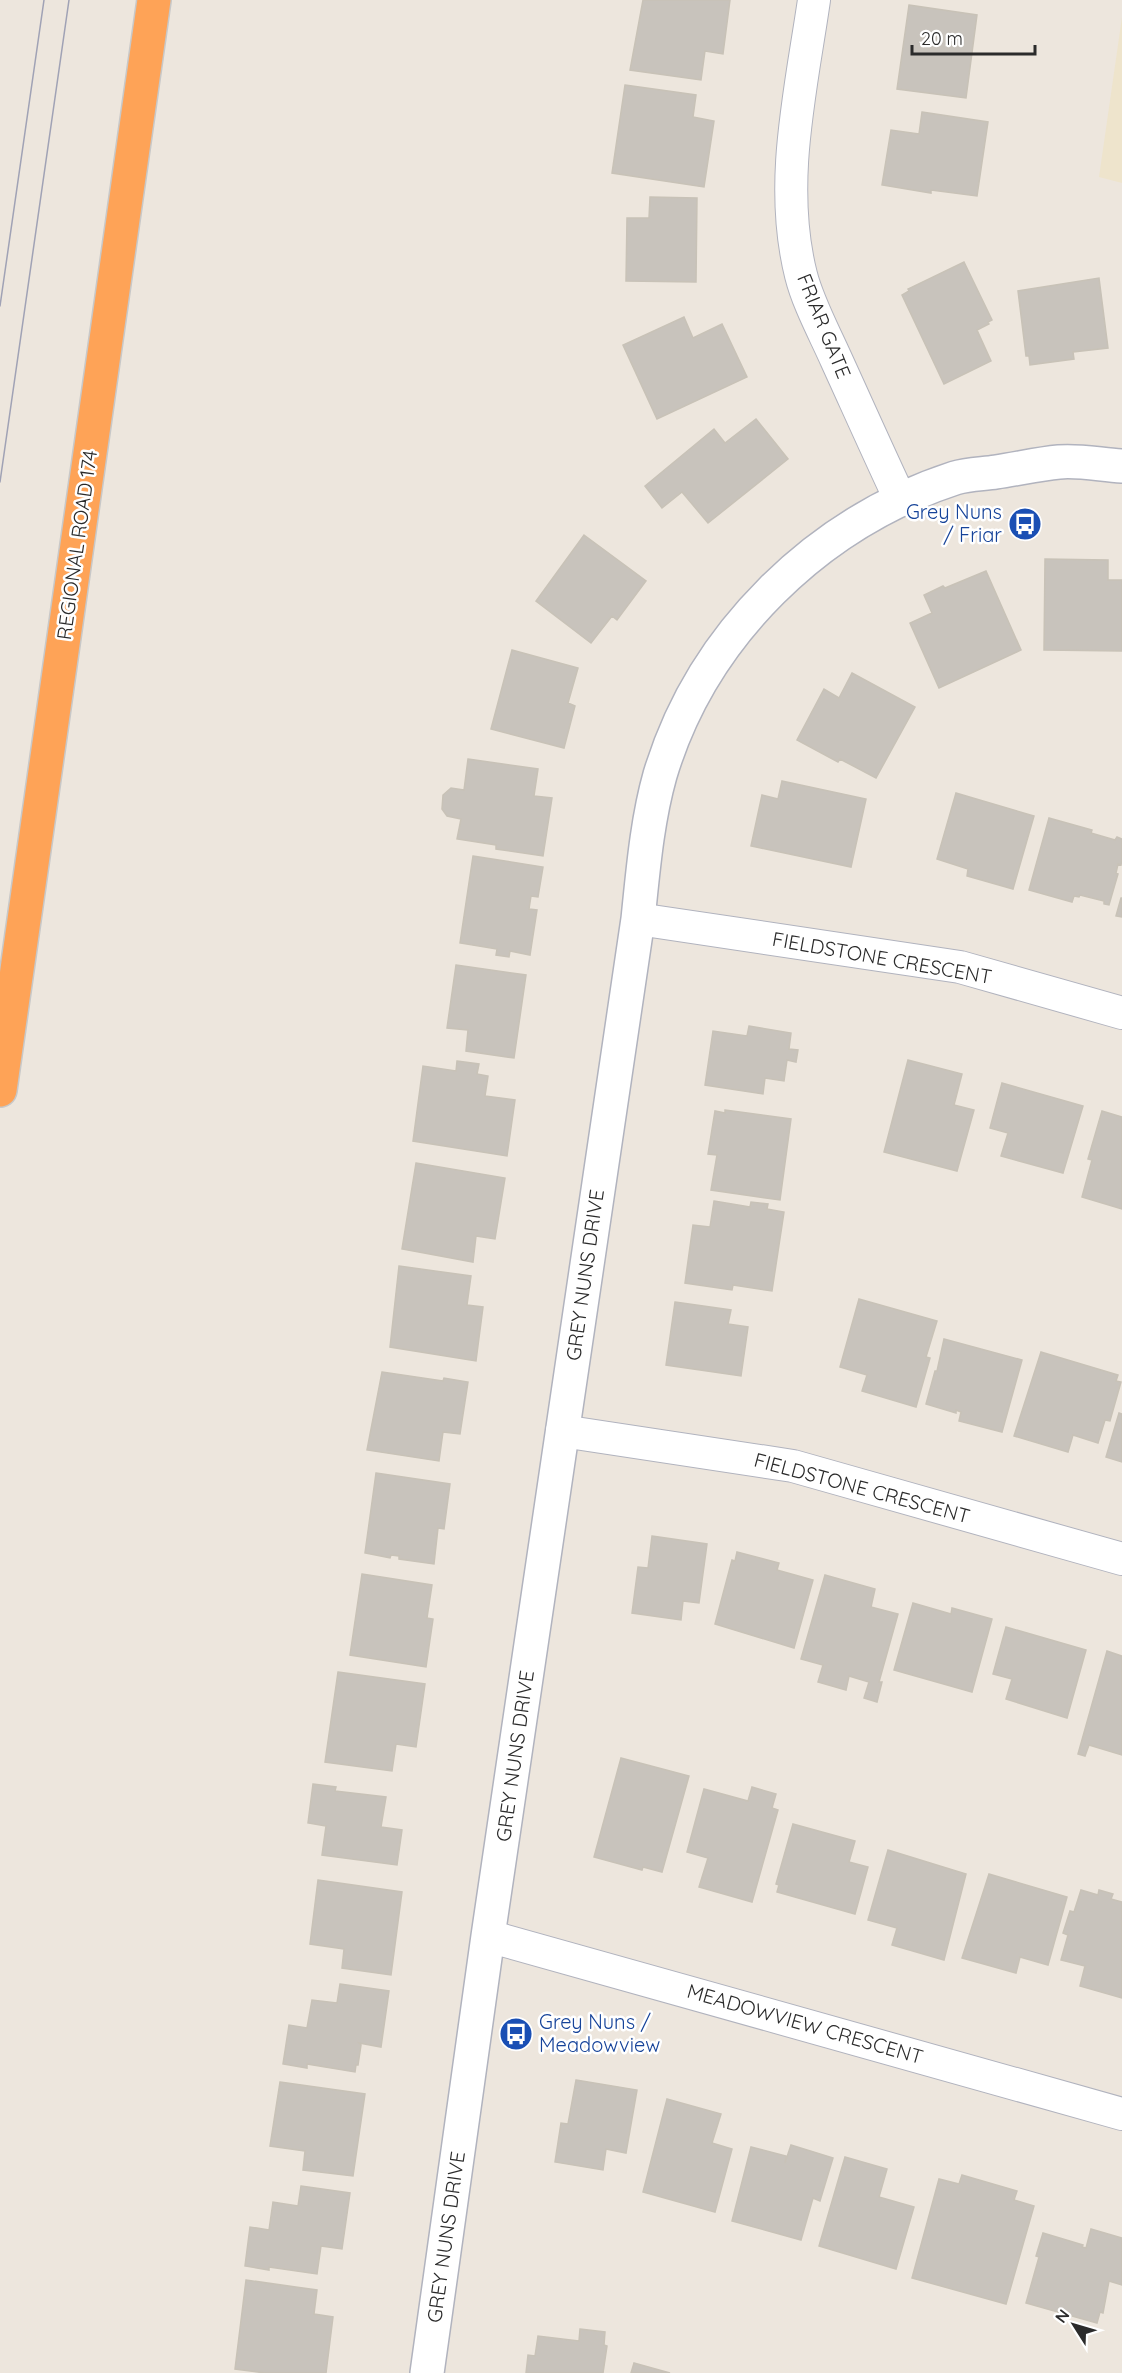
<svg xmlns="http://www.w3.org/2000/svg" width="1122" height="2373" font-family="Quicksand,sans-serif">
  <style>
    .education { fill: #eee4cc }
    .building { fill: #c8c3bc; stroke: #c8c2b7; stroke-width: 1.5 }
    .lines { fill: none; stroke-linecap: round; stroke-linejoin: round }
    .minor-casing { stroke: #b1b3be; stroke-width: 34 }
    .tertiary-casing { stroke: #b1b3be; stroke-width: 36 }
    .motorway-casing { stroke: #c8c8c8; stroke-width: 36 }
    .minor { stroke: #fff; stroke-width: 32 }
    .tertiary { stroke: #fff; stroke-width: 33 }
    .motorway { stroke: #fea357; stroke-width: 33 }
    .tram { stroke: #a0a2b5; stroke-width: 1.5 }
    .labels { text-anchor: middle; stroke-width: 5; stroke-linejoin: round; paint-order: stroke }
    .street-label { font-size: 20px; fill: #2b2b2b; stroke: #fff }
    .transit-label { font-size: 20px; fill: #164399; stroke: #fff; text-anchor: end }
  </style>
  <rect width="100%" height="100%" fill="#ede6dd"/>
  <!-- education -->
  <path class="education" d="M 1122,17 L 1122,183 L 1099,177 Z"/>
  <!-- building -->
  <path class="building" d="M 643,0 L 730,0 L 723,54 L 705,51 L 701,80 L 630,70 Z
    M 909,5 L 977,15 L 966,98 L 897,89 Z
    M 625,85 L 696,95 L 693,117 L 714,121 L 704,187 L 612,173 Z
    M 922,112 L 988,122 L 977,196 L 931,190 L 931,193 L 882,185 L 891,130 L 919,134 Z
    M 650,197 L 697,198 L 696,282 L 626,281 L 627,218 L 649,218 Z
    M 964,262 L 992,320 L 988,322 L 989,324 L 977,330 L 991,361 L 944,384 L 902,295 L 909,291 L 908,289 Z
    M 1099,278 L 1108,348 L 1073,352 L 1074,359 L 1030,365 L 1029,356 L 1026,356 L 1018,291 Z
    M 684,317 L 693,338 L 722,324 L 747,377 L 657,419 L 623,345 Z
    M 756,419 L 788,459 L 708,523 L 682,492 L 662,508 L 645,486 L 714,429 L 725,443 Z
    M 584,535 L 646,581 L 617,620 L 612,616 L 591,643 L 536,601 Z
    M 1045,559 L 1108,560 L 1108,580 L 1122,580 L 1122,651 L 1044,650 Z
    M 986,571 L 1021,650 L 939,688 L 910,623 L 932,613 L 924,595 L 943,586 L 945,588 Z
    M 512,650 L 578,668 L 568,703 L 575,706 L 564,748 L 491,729 Z
    M 852,673 L 915,707 L 876,778 L 840,759 L 838,762 L 797,740 L 824,689 L 839,698 Z
    M 468,759 L 538,769 L 534,796 L 552,798 L 543,856 L 496,849 L 496,845 L 457,839 L 461,819 L 447,816 L 442,809 L 443,795 L 451,788 L 464,790 Z
    M 782,781 L 866,799 L 851,867 L 751,846 L 762,795 L 778,799 Z
    M 956,793 L 1034,816 L 1013,889 L 967,876 L 968,869 L 937,859 Z
    M 1049,818 L 1092,830 L 1091,833 L 1115,840 L 1117,837 L 1122,839 L 1122,860 L 1121,865 L 1118,864 L 1116,873 L 1118,874 L 1109,905 L 1104,904 L 1104,901 L 1080,895 L 1079,897 L 1074,896 L 1072,902 L 1029,890 Z
    M 473,856 L 543,867 L 538,897 L 531,896 L 529,909 L 537,910 L 530,955 L 510,951 L 509,957 L 496,955 L 497,949 L 460,943 Z
    M 1121,898 L 1122,898 L 1122,917 L 1116,916 Z
    M 456,965 L 526,975 L 514,1058 L 466,1051 L 468,1030 L 447,1028 Z
    M 749,1026 L 791,1033 L 789,1049 L 798,1050 L 796,1062 L 787,1060 L 784,1081 L 765,1078 L 763,1094 L 705,1085 L 713,1031 L 747,1036 Z
    M 908,1060 L 962,1074 L 954,1105 L 974,1110 L 957,1171 L 884,1152 Z
    M 457,1061 L 479,1064 L 477,1074 L 488,1076 L 485,1096 L 515,1100 L 507,1156 L 413,1141 L 423,1066 L 456,1071 Z
    M 1002,1083 L 1083,1106 L 1063,1173 L 1001,1156 L 1008,1133 L 990,1128 Z
    M 725,1110 L 791,1119 L 780,1200 L 711,1190 L 717,1155 L 708,1154 L 715,1111 L 725,1113 Z
    M 1102,1111 L 1122,1117 L 1122,1209 L 1082,1197 L 1092,1160 L 1088,1159 Z
    M 416,1163 L 505,1178 L 495,1239 L 476,1236 L 473,1262 L 402,1249 Z
    M 714,1201 L 750,1207 L 751,1202 L 768,1204 L 767,1209 L 784,1212 L 772,1291 L 733,1285 L 732,1290 L 685,1283 L 693,1225 L 710,1227 Z
    M 399,1266 L 471,1276 L 467,1305 L 483,1307 L 476,1361 L 390,1347 Z
    M 859,1299 L 937,1321 L 926,1357 L 930,1358 L 916,1407 L 862,1391 L 867,1375 L 840,1367 Z
    M 675,1302 L 731,1310 L 728,1324 L 748,1327 L 741,1376 L 666,1365 Z
    M 944,1339 L 1022,1360 L 1002,1432 L 959,1421 L 961,1412 L 956,1410 L 956,1413 L 926,1404 L 935,1371 L 937,1371 Z
    M 1041,1352 L 1118,1375 L 1116,1381 L 1121,1382 L 1110,1421 L 1105,1420 L 1098,1443 L 1073,1435 L 1068,1452 L 1014,1436 Z
    M 382,1372 L 443,1381 L 444,1378 L 468,1382 L 460,1434 L 443,1432 L 439,1461 L 367,1450 Z
    M 1119,1413 L 1122,1414 L 1122,1462 L 1106,1457 Z
    M 376,1473 L 450,1484 L 444,1529 L 438,1528 L 434,1564 L 399,1559 L 399,1556 L 391,1555 L 390,1558 L 365,1553 Z
    M 652,1536 L 707,1544 L 699,1603 L 683,1601 L 681,1620 L 632,1613 L 638,1567 L 648,1568 Z
    M 737,1552 L 779,1563 L 777,1570 L 813,1580 L 794,1648 L 715,1624 L 732,1560 L 735,1561 Z
    M 362,1574 L 432,1585 L 427,1618 L 433,1619 L 426,1667 L 350,1655 Z
    M 825,1575 L 875,1589 L 871,1607 L 898,1614 L 879,1682 L 882,1682 L 877,1702 L 864,1698 L 869,1682 L 849,1676 L 846,1690 L 818,1682 L 823,1665 L 801,1659 Z
    M 913,1603 L 951,1614 L 952,1608 L 992,1619 L 972,1692 L 894,1670 Z
    M 1006,1627 L 1086,1650 L 1067,1718 L 1006,1699 L 1012,1679 L 993,1674 Z
    M 1107,1651 L 1122,1656 L 1122,1755 L 1089,1745 L 1085,1756 L 1078,1754 Z
    M 338,1672 L 425,1684 L 416,1747 L 396,1744 L 392,1771 L 325,1762 Z
    M 621,1758 L 689,1776 L 662,1872 L 643,1867 L 642,1870 L 594,1857 Z
    M 313,1784 L 336,1787 L 335,1791 L 386,1797 L 381,1827 L 402,1830 L 397,1865 L 322,1855 L 326,1826 L 308,1823 Z
    M 752,1787 L 776,1794 L 772,1808 L 778,1810 L 752,1902 L 699,1887 L 708,1858 L 687,1852 L 704,1789 L 748,1801 Z
    M 793,1824 L 855,1841 L 849,1862 L 868,1867 L 855,1914 L 777,1892 L 779,1885 L 776,1884 Z
    M 888,1850 L 966,1874 L 944,1960 L 892,1945 L 897,1928 L 868,1920 Z
    M 989,1874 L 1067,1897 L 1048,1965 L 1020,1957 L 1016,1973 L 962,1958 Z
    M 318,1880 L 402,1892 L 391,1975 L 342,1968 L 344,1949 L 310,1944 Z
    M 1081,1890 L 1098,1895 L 1099,1890 L 1113,1894 L 1111,1899 L 1122,1902 L 1122,1998 L 1080,1986 L 1085,1966 L 1061,1960 L 1068,1935 L 1063,1933 L 1070,1911 L 1074,1912 Z
    M 340,1984 L 389,1991 L 381,2047 L 359,2043 L 361,2045 L 358,2065 L 356,2065 L 355,2072 L 307,2064 L 307,2068 L 283,2064 L 289,2025 L 307,2028 L 312,2000 L 337,2003 Z
    M 576,2080 L 637,2090 L 626,2153 L 606,2149 L 603,2170 L 555,2162 L 561,2123 L 568,2124 Z
    M 280,2082 L 365,2094 L 353,2176 L 303,2170 L 305,2151 L 270,2146 Z
    M 667,2099 L 721,2114 L 712,2143 L 732,2149 L 715,2212 L 643,2192 Z
    M 791,2145 L 833,2158 L 820,2201 L 813,2198 L 801,2240 L 732,2221 L 751,2147 L 786,2156 L 785,2163 Z
    M 845,2157 L 887,2169 L 879,2197 L 914,2207 L 896,2269 L 819,2246 Z
    M 962,2175 L 1017,2191 L 1014,2200 L 1034,2206 L 1006,2304 L 912,2278 L 939,2179 L 959,2184 Z
    M 301,2186 L 350,2193 L 342,2249 L 321,2246 L 317,2274 L 269,2267 L 269,2270 L 245,2266 L 250,2227 L 269,2230 L 273,2202 L 298,2206 Z
    M 1091,2229 L 1122,2238 L 1122,2285 L 1109,2281 L 1103,2313 L 1100,2312 L 1097,2323 L 1026,2303 L 1039,2257 L 1036,2256 L 1043,2233 L 1083,2245 L 1082,2247 L 1086,2248 Z
    M 246,2280 L 317,2290 L 314,2314 L 333,2317 L 326,2373 L 265,2373 L 235,2369 Z
    M 580,2329 L 605,2332 L 604,2345 L 607,2346 L 603,2373 L 526,2373 L 528,2355 L 535,2356 L 538,2336 L 579,2341 Z
    M 634,2363 L 670,2373 L 631,2373 Z"/>
  <g class="lines">
    <defs>
      <path id="minor" d="M 814,0 C 801,90 778,184 801,275 C 808,303 824,332 836,359 C 857,405 878,452 900,499
        M 638,919 L 960,967 L 1122,1013
        M 562,1431 L 793,1466 L 1122,1559
        M 488,1936 L 1122,2114"/>
      <path id="tertiary" d="M 427,2373 L 488,1936 L 638,919 C 643,871 647,821 660,775 C 702,635 817,523 955,478 C 968,474 983,474 996,472 C 1017,469 1038,464 1059,462 C 1079,460 1102,465 1122,466"/>
      <path id="motorway" d="M 0,1090 L 154,0"/>
    </defs>
    <!-- minor casing -->
    <use href="#minor" class="minor-casing"/>
    <!-- tertiary casing -->
    <use href="#tertiary" class="tertiary-casing"/>
    <!-- motorway casing -->
    <use href="#motorway" class="motorway-casing"/>
    <!-- minor -->
    <use href="#minor" class="minor"/>
    <!-- tertiary -->
    <use href="#tertiary" class="tertiary"/>
    <!-- motorway -->
    <use href="#motorway" class="motorway"/>
    <!-- tram -->
    <path class="tram" d="M 0,306 L 44,0
      M 0,482 L 69,0"/>
  </g>
  <!-- icons -->
  <defs>
    <symbol id="bus-disc" viewBox="-11 -11 22 22"><circle r="9.5" fill="#1a4fb4" stroke="#fff"/><path d="M-5-6H5V4H4V6H2V4H-2V6H-4V4H-5ZM-3.5-4V0h7V-4ZM-3.5 1.2v1.5H-2V1.2ZM2 1.2v1.5H3.5V1.2Z" fill="#fff"/></symbol>
  </defs>
  <g fill-rule="evenodd">
    <use href="#bus-disc" x="1006" y="505" width="38" height="38"/>
    <use href="#bus-disc" x="497" y="2015" width="38" height="38"/>
  </g>
  <g class="labels">
    <!-- street labels -->
    <g class="street-label">
      <text transform="translate(824 326) rotate(68)" y="7">FRIAR GATE</text>
      <text transform="translate(77 545) rotate(-82)" y="7">REGIONAL ROAD 174</text>
      <text transform="translate(882 958) rotate(10)" y="7">FIELDSTONE CRESCENT</text>
      <text transform="translate(585 1275) rotate(-82)" y="7">GREY NUNS DRIVE</text>
      <text transform="translate(862 1488) rotate(15)" y="7">FIELDSTONE CRESCENT</text>
      <text transform="translate(515 1756) rotate(-82)" y="7">GREY NUNS DRIVE</text>
      <text transform="translate(805 2024) rotate(16)" y="7">MEADOWVIEW CRESCENT</text>
      <text transform="translate(446 2237) rotate(-82)" y="7">GREY NUNS DRIVE</text>
    </g>
    <!-- transit labels -->
    <g class="transit-label">
      <text x="1002" y="519">Grey Nuns<tspan x="1002" dy="23">/ Friar</tspan></text>
      <text x="539" y="2029" text-anchor="start">Grey Nuns /<tspan x="539" dy="23">Meadowview</tspan></text>
    </g>
  </g>
  <!-- north arrow -->
  <g transform="translate(1074 2325) rotate(307)" stroke="#ffffff" stroke-width="4.5" paint-order="stroke">
  <path d="M0-4.5L10 22L0 15L-10 22Z" fill="#2b2b2b"/>
  <text y="-9" font-size="16" font-weight="bold" text-anchor="middle" fill="#2b2b2b">N</text>
  </g>
  <!-- scale -->
  <path d="M912 45v9h123v-9" fill="none" stroke="#2b2b2b" stroke-width="3"/>
  <text x="921" y="45" font-size="18" fill="#2b2b2b" stroke="#ffffff" stroke-width="4.5" paint-order="stroke">20 m</text>
</svg>
